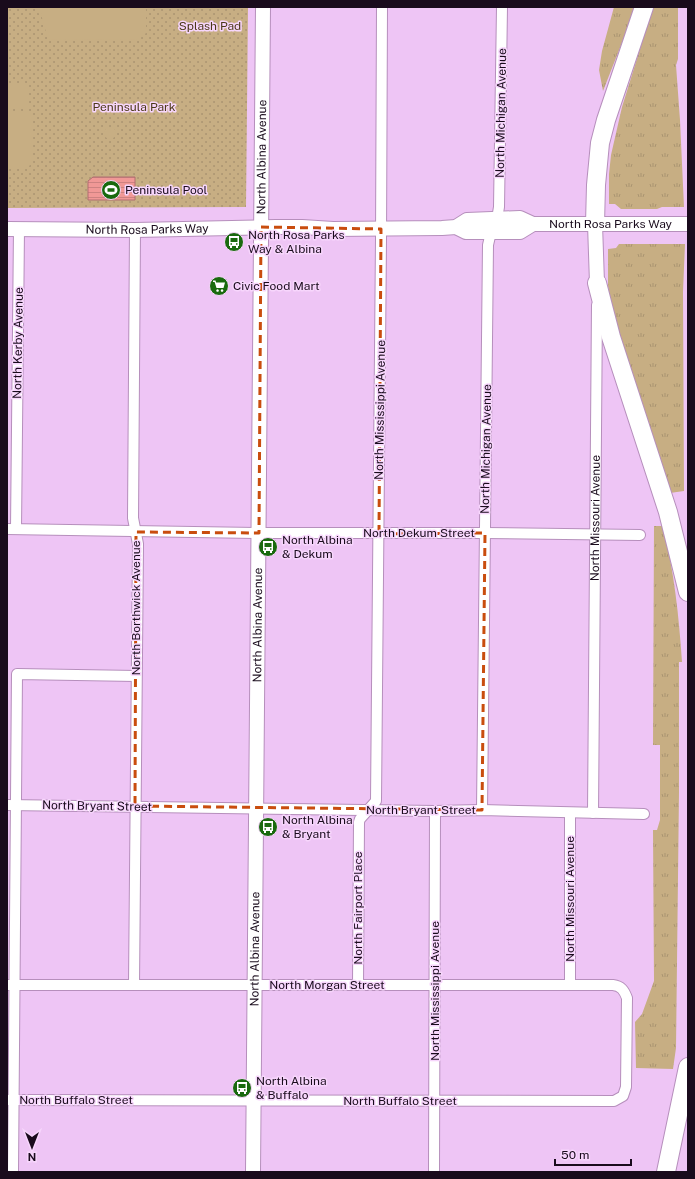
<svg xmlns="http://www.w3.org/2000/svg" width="695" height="1179" font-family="'Public Sans',sans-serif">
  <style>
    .grass { fill: url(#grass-tufts) }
    .park { fill: url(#park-dots) }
    .garden { fill: #c7ae83 }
    .water { fill: url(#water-rules); stroke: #b06e71 }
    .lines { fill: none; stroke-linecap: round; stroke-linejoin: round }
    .street-casing { stroke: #b68fbc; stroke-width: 12 }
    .secondary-casing { stroke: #b68fbc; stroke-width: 16 }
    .highway-casing { stroke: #b68fbc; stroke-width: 20 }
    .street { stroke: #fff; stroke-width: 10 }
    .secondary { stroke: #fff; stroke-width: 14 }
    .highway { stroke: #fff; stroke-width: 18 }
    .marked { fill: none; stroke: #c94d0e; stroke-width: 3; stroke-dasharray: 8 5; stroke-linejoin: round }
    .labels { text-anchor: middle; stroke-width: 3; stroke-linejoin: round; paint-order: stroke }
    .park-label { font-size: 12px; fill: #4b3918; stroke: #f7d6fc }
    .street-label { font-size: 12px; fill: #190b1c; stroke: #f7d6fc }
    .poi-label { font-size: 12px; fill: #190b1c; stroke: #f7d6fc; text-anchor: start }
  </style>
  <defs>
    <pattern id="grass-tufts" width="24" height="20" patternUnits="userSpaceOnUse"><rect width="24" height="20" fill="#c7ae83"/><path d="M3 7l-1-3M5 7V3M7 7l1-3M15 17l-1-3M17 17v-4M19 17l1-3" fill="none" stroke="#aa9471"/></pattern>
    <pattern id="park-dots" width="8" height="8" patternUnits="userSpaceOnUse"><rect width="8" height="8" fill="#c7ae83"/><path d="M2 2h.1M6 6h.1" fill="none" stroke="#aa9471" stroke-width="1.8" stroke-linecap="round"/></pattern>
    <pattern id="water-rules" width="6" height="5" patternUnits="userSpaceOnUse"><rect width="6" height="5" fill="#f09896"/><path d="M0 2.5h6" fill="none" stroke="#cd8281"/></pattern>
  </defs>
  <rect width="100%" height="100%" fill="#eec5f5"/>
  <!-- grass -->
  <path class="grass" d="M 614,7 L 636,7 L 603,91 L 599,70 L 602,51 Z
    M 653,7 L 678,7 L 678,59 L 676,65 L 680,120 L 684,207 L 662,207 L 657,209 L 621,209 L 615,204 L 609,204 L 609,174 L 611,155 L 622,107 Z
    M 619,244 L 685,244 L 683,292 L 684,491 L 670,493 L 611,307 L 608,286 L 608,249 L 616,248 Z
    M 654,526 L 663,526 C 674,571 679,616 682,662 L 679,662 L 679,792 L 676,1048 L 673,1069 L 636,1068 L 635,1022 L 642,1014 L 654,981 L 653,830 L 657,830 L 660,820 L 660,745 L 653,745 Z"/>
  <!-- park -->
  <path class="park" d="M 7,7 L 248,7 L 246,207 L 7,208 Z"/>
  <!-- garden -->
  <path class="garden" d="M 36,7 L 146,7 L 146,33 L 138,40 L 48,39 L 42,18 L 42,13 L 39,14 Z
    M 7,85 L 28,85 L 28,108 L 7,108 Z
    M 7,112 L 27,112 L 31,115 L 31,164 L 27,168 L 7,168 Z
    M104 133a6 6 0 1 1 12 0a6 6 0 1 1-12 0Z"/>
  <!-- water -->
  <path class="water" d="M 93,177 L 135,177 L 135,200 L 88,200 L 88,181 Z"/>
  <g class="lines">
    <defs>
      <g id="street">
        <path d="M 497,219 L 499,207 L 502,7"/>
        <path d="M 7,529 L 259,533 L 485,533 L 640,535"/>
        <path d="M 16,529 L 19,229"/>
        <path d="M 7,805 L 435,811 L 482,810 L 644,814"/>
        <path d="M 482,810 L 488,245 L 491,232"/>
        <path id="s1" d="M 593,813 L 597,305"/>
        <path d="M 7,985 L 613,985 C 621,986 624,990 627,998 L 626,1087 L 623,1096 L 614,1101 L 7,1100"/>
        <path d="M 134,985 L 138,544 L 133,518 L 135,230"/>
        <path d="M 358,985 L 359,822 L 360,819 L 376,801 L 381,239 L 382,7"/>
        <path d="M 570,985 L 570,813"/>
        <path d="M 13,1172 L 17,674 L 136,676"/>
        <path d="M 434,1172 L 435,811"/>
      </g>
      <g id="secondary">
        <path d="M 595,224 L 597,283"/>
        <path d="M 456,227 L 466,232 L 520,232 L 533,224"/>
        <path id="s2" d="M 7,229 L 135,230 L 276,227 L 302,227 L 333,229 L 442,228 L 456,227 L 467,220 L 520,218 L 533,224 L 688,224"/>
        <path id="s3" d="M 253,1172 L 263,7"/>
      </g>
      <path id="highway" d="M 595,224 L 596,185 L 600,143 L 606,120 L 644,7
        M 597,283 L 611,337 L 668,512 L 688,592
        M 666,1172 L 688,1067"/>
    </defs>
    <!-- street casing -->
    <use href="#street" class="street-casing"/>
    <!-- secondary casing -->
    <use href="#secondary" class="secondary-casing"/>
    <!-- highway casing -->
    <use href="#highway" class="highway-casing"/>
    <!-- street -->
    <use href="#street" class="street"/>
    <!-- secondary -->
    <use href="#secondary" class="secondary"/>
    <!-- highway -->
    <use href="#highway" class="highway"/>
  </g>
  <!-- marked area -->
  <path class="marked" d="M 261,227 L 381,229 L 379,534 L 485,533 L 482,810 L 135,806 L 136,532 L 259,533 Z"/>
  <!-- icons -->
  <defs>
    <symbol id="stadium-disc" viewBox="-11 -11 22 22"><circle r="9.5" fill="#196a0e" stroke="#f7d6fc"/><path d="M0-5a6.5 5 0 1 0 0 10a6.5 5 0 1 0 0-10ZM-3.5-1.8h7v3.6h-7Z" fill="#fff"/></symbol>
    <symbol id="bus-disc" viewBox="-11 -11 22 22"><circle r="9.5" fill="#196a0e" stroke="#f7d6fc"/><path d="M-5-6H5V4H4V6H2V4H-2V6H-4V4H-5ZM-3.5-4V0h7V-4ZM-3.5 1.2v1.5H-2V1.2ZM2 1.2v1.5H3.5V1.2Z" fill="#fff"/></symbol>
    <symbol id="supermarket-disc" viewBox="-11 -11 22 22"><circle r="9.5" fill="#196a0e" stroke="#f7d6fc"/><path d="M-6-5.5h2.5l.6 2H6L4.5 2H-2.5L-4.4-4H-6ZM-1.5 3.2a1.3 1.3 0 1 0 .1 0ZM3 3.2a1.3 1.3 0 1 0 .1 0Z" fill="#fff"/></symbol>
  </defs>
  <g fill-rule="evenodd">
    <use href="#stadium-disc" x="100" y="179" width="22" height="22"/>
    <use href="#bus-disc" x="223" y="231" width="22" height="22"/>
    <use href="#supermarket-disc" x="208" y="275" width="22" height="22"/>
    <use href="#bus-disc" x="257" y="536" width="22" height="22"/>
    <use href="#bus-disc" x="257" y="816" width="22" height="22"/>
    <use href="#bus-disc" x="231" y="1077" width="22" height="22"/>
  </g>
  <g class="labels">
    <!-- park labels -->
    <g class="park-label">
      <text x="210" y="30">Splash Pad</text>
      <text x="134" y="111">Peninsula Park</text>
    </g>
    <!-- street labels -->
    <g class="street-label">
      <text transform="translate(501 113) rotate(-89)" y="4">North Michigan Avenue</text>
      <text dy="4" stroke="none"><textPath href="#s3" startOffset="1015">North Albina Avenue</textPath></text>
      <text dy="4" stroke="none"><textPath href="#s2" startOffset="607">North Rosa Parks Way</textPath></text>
      <text dy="4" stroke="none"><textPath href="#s2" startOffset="140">North Rosa Parks Way</textPath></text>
      <text transform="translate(18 343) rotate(-89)" y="4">North Kerby Avenue</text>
      <text transform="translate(380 410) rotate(-89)" y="4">North Mississippi Avenue</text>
      <text transform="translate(486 449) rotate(-89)" y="4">North Michigan Avenue</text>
      <text dy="4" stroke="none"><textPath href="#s1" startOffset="295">North Missouri Avenue</textPath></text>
      <text x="419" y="537">North Dekum Street</text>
      <text transform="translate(136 608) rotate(-90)" y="4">North Borthwick Avenue</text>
      <text dy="4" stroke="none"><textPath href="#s3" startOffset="547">North Albina Avenue</textPath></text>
      <text transform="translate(97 806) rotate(1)" y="4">North Bryant Street</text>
      <text x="421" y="814">North Bryant Street</text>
      <text transform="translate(570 899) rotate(-90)" y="4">North Missouri Avenue</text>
      <text transform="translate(358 908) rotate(-90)" y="4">North Fairport Place</text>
      <text dy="4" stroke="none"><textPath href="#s3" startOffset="223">North Albina Avenue</textPath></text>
      <text x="327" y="989">North Morgan Street</text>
      <text transform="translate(435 991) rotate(-90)" y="4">North Mississippi Avenue</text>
      <text x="76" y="1104">North Buffalo Street</text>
      <text x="400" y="1105">North Buffalo Street</text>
    </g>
    <!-- poi labels -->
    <g class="poi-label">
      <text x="125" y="194">Peninsula Pool</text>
      <text x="248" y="239">North Rosa Parks<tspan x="248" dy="14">Way &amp; Albina</tspan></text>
      <text x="233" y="290">Civic Food Mart</text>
      <text x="282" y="544">North Albina<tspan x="282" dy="14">&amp; Dekum</tspan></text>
      <text x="282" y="824">North Albina<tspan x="282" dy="14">&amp; Bryant</tspan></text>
      <text x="256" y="1085">North Albina<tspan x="256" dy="14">&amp; Buffalo</tspan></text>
    </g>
  </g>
  <!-- border -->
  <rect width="695" height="1179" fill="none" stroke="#190b1c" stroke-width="16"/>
  <!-- north arrow -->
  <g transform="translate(32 1147) rotate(180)" stroke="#f7d6fc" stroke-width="3" paint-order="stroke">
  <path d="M0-3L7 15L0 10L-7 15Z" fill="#190b1c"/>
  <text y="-6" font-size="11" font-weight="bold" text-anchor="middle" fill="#190b1c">N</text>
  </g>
  <!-- scale -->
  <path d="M555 1159v6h76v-6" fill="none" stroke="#190b1c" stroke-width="2"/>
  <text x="561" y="1159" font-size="12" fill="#190b1c" stroke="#f7d6fc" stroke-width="3" paint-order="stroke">50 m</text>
</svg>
